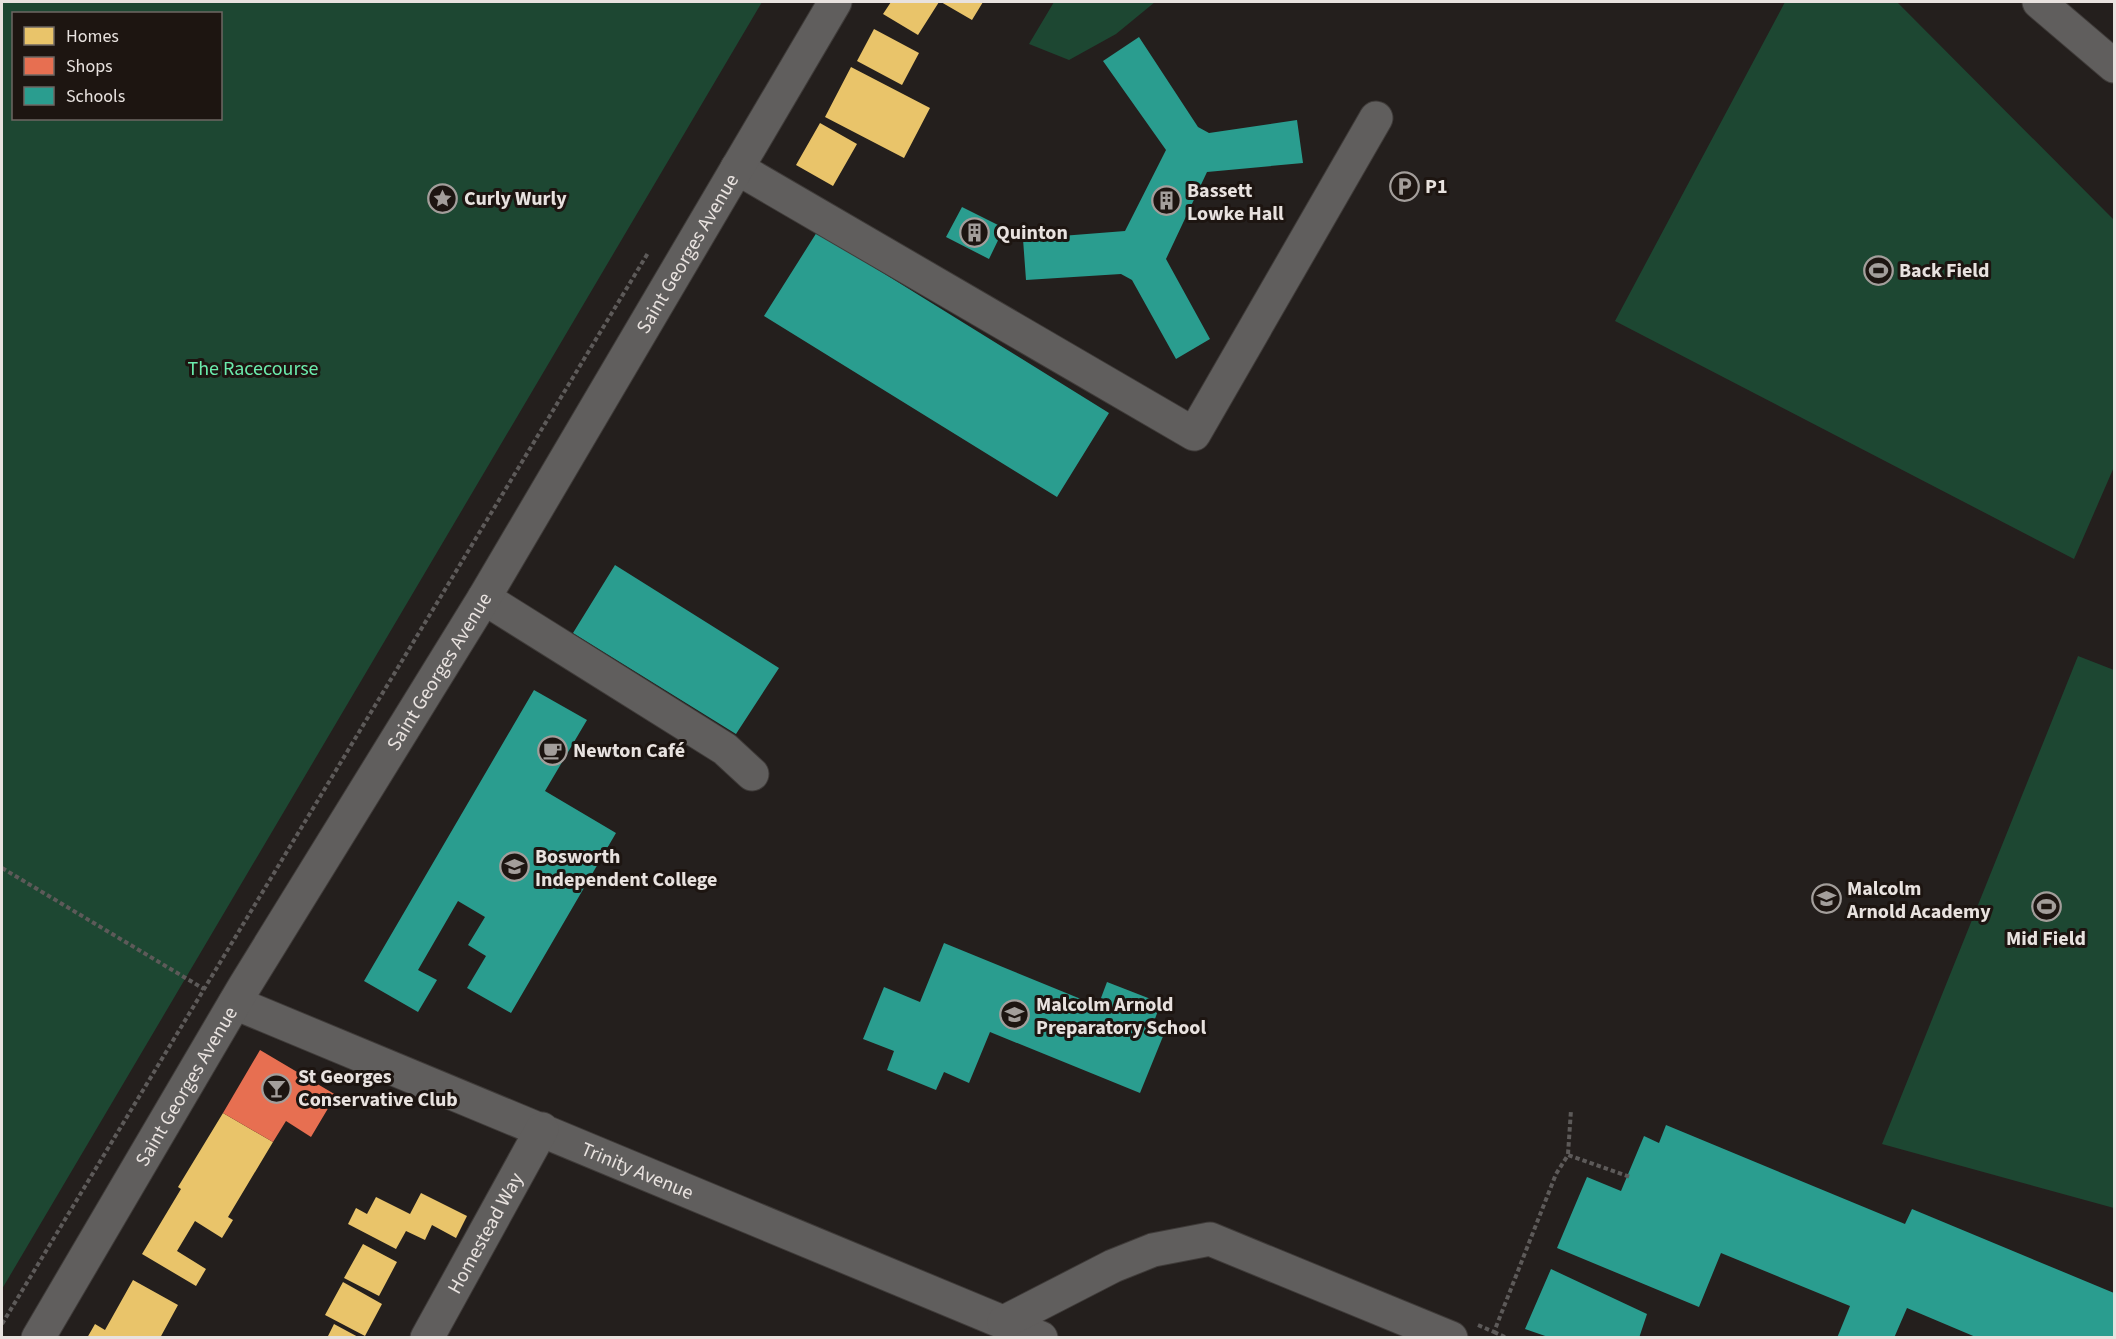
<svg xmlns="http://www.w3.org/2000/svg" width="2116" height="1339" font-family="'Source Sans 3',sans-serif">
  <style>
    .green { fill: #1d4732; fill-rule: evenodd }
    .homes { fill: #e9c46a }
    .shops { fill: #e76f51 }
    .schools { fill: #2a9d8f }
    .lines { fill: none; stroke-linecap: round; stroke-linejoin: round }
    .minor-casing { stroke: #3f3b39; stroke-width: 35 }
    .path { stroke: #5d5a59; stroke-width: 4; stroke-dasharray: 4.5 3; stroke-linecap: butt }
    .minor { stroke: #605e5d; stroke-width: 33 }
    .labels { text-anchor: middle; stroke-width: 6; stroke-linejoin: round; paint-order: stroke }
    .poi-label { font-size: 20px; font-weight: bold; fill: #e8e2df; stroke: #1d1511; text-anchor: start }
    .street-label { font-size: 20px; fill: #e8e2df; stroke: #1d1511 }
    .park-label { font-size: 20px; fill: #6bebac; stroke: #1d1511 }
  </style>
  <rect width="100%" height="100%" fill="#241f1d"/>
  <!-- green -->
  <path class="green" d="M 2,2 L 762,2 L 2,1289 ZM 14,14 L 220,14 L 220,118 L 14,118 Z
    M 1054,2 L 1155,2 L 1116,34 L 1069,60 L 1029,44 Z
    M 1785,2 L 1897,2 L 2114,220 L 2114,467 L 2074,559 L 1615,321 Z
    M 2078,656 L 2114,670 L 2114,1208 L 1882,1144 Z"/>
  <!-- homes -->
  <path class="homes" d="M 891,2 L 939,2 L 918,35 L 883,14 Z
    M 941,2 L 983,2 L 972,20 Z
    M 874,29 L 919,53 L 902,85 L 857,61 Z
    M 851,67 L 930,108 L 904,158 L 825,117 Z
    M 820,123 L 857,144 L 833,186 L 796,165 Z
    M 223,1113 L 273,1142 L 228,1217 L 233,1220 L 222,1238 L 195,1221 L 177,1251 L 206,1269 L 196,1286 L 142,1254 L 181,1189 L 178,1187 Z
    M 421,1193 L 467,1216 L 456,1238 L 432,1225 L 425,1240 L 406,1231 L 396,1249 L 348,1224 L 356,1208 L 367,1214 L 376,1197 L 410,1214 Z
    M 363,1244 L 397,1262 L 379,1296 L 344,1278 Z
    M 133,1280 L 178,1305 L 160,1338 L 87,1338 L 95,1324 L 105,1330 Z
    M 343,1282 L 382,1304 L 365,1336 L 325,1315 Z
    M 334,1324 L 360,1338 L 327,1338 Z"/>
  <!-- shops -->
  <path class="shops" d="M 260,1050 L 336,1095 L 311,1137 L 286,1121 L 273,1142 L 223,1113 Z"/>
  <!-- schools -->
  <path class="schools" d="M 1139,37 L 1198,127 L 1209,133 L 1297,120 L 1303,163 L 1207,172 L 1166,259 L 1210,339 L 1176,359 L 1132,280 L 1121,274 L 1026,280 L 1023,239 L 1125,231 L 1166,150 L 1103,61 Z
    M 962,207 L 1004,228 L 989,259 L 946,237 Z
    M 817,232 L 1109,413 L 1057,497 L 764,316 Z
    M 615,565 L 779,668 L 736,734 L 573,633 Z
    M 534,690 L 587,720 L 545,791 L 616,833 L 511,1013 L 467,988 L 486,956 L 468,945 L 485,917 L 458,901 L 418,970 L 437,980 L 418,1012 L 364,981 Z
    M 944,943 L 1098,1006 L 1107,982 L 1161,1003 L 1153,1024 L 1166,1029 L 1140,1093 L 990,1032 L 969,1083 L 944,1072 L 936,1090 L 887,1070 L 894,1051 L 863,1039 L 884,987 L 920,1002 Z
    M 1666,1125 L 1905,1224 L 1912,1209 L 2114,1293 L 2114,1338 L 1978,1338 L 1907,1308 L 1894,1338 L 1837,1338 L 1850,1306 L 1721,1253 L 1699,1307 L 1557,1248 L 1587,1177 L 1621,1191 L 1644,1136 L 1659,1143 Z
    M 1551,1269 L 1647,1314 L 1639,1338 L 1551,1338 L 1525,1329 Z"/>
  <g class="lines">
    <defs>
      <g id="minor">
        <path d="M 2039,2 L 2114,66"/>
        <path d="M 737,168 L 1194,434 L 1376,118"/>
        <path d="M 484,598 L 725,749 L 752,774"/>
        <path id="s1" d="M 235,1003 L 1041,1338"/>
        <path d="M 1004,1322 L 1113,1266 L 1153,1250 L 1210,1239 L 1451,1338"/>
        <path id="s2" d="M 38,1338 L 244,987 L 484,598 L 835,2"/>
        <path id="s3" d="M 427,1338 L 542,1129"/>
      </g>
    </defs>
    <!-- minor casing -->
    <use href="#minor" class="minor-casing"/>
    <!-- path -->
    <path class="path" d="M 2,868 L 204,989
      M 1568,1154 L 1571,1110
      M 2,1324 L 648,253
      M 1478,1325 L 1494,1332 L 1556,1174 L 1568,1155 L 1630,1177
      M 1494,1332 L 1507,1338"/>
    <!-- minor -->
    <use href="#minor" class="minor"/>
  </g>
  <!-- icons -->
  <defs>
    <symbol id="parking-ring" viewBox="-11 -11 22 22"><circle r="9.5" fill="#1d1511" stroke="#a39e9b" stroke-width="1.5"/><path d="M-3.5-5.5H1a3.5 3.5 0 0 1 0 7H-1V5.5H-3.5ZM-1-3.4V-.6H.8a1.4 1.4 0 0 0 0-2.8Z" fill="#a39e9b"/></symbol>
    <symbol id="sight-ring" viewBox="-11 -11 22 22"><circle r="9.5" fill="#1d1511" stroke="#a39e9b" stroke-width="1.5"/><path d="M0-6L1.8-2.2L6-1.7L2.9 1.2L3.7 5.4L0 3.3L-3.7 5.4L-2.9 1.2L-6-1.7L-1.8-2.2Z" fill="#a39e9b"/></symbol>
    <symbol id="building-ring" viewBox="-11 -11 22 22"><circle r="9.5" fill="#1d1511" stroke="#a39e9b" stroke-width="1.5"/><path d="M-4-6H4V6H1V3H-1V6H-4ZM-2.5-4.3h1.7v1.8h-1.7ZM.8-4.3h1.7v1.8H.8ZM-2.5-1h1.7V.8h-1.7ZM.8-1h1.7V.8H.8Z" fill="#a39e9b"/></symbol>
    <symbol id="stadium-ring" viewBox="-11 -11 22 22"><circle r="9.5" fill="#1d1511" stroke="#a39e9b" stroke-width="1.5"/><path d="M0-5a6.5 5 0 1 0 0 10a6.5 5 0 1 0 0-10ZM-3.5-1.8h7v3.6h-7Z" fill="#a39e9b"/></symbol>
    <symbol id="cafe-ring" viewBox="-11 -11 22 22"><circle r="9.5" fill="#1d1511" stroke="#a39e9b" stroke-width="1.5"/><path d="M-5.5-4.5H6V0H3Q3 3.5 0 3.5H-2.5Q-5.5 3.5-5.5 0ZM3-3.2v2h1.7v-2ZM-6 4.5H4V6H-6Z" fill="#a39e9b"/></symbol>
    <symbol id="university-ring" viewBox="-11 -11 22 22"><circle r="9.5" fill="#1d1511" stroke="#a39e9b" stroke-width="1.5"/><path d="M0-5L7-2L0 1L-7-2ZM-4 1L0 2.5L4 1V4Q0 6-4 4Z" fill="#a39e9b"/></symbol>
    <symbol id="school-ring" viewBox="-11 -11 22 22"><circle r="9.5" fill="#1d1511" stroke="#a39e9b" stroke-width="1.5"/><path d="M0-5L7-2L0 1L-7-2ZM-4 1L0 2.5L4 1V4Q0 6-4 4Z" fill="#a39e9b"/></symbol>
    <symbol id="bar-ring" viewBox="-11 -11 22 22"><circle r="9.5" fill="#1d1511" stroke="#a39e9b" stroke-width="1.5"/><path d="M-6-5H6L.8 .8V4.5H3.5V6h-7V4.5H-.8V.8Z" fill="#a39e9b"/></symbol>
  </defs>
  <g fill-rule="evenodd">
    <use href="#parking-ring" x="1388" y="170" width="33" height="33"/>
    <use href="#sight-ring" x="426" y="182" width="33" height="33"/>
    <use href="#building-ring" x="1150" y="184" width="33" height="33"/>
    <use href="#building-ring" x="958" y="216" width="33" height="33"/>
    <use href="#stadium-ring" x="1862" y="254" width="33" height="33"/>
    <use href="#cafe-ring" x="536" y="734" width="33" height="33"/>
    <use href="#university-ring" x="498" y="850" width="33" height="33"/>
    <use href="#school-ring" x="1810" y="882" width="33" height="33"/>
    <use href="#stadium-ring" x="2030" y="890" width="33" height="33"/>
    <use href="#school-ring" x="998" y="998" width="33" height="33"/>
    <use href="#bar-ring" x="260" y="1072" width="33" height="33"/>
  </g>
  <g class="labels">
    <!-- poi labels -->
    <g class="poi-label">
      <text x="1425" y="193">P1</text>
      <text x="1187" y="197">Bassett<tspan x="1187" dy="23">Lowke Hall</tspan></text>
      <text x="464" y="205">Curly Wurly</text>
      <text x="996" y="239">Quinton</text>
      <text x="1899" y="277">Back Field</text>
      <text x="573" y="757">Newton Café</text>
      <text x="535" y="863">Bosworth<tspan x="535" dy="23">Independent College</tspan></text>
      <text x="1847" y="895">Malcolm<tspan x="1847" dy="23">Arnold Academy</tspan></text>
      <text x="2046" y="945" text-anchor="middle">Mid Field</text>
      <text x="1036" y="1011">Malcolm Arnold<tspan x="1036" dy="23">Preparatory School</tspan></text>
      <text x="298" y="1083">St Georges<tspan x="298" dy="23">Conservative Club</tspan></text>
    </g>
    <!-- street labels -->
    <g class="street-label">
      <text dy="7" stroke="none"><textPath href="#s2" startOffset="1264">Saint Georges Avenue</textPath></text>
      <text dy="7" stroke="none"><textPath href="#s2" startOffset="778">Saint Georges Avenue</textPath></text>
      <text dy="7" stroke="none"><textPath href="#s2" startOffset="292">Saint Georges Avenue</textPath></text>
      <text dy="7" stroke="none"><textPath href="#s1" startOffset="436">Trinity Avenue</textPath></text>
      <text dy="7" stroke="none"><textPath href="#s3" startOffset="120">Homestead Way</textPath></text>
    </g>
    <!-- park labels -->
    <g class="park-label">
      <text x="253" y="375">The Racecourse</text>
    </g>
  </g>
  <!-- border -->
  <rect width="2116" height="1339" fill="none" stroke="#e8e2df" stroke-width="6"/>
  <!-- legend -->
  <rect x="12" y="12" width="210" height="108" fill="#1d1511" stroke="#6e6763" stroke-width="1.5"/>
  <rect x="24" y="27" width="30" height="18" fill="#e9c46a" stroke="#6e6763" stroke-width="1.5"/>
  <text x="66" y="42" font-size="18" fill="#e8e2df">Homes</text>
  <rect x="24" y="57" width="30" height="18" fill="#e76f51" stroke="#6e6763" stroke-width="1.5"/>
  <text x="66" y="72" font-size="18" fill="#e8e2df">Shops</text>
  <rect x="24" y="87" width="30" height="18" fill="#2a9d8f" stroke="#6e6763" stroke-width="1.5"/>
  <text x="66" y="102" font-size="18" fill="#e8e2df">Schools</text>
</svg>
